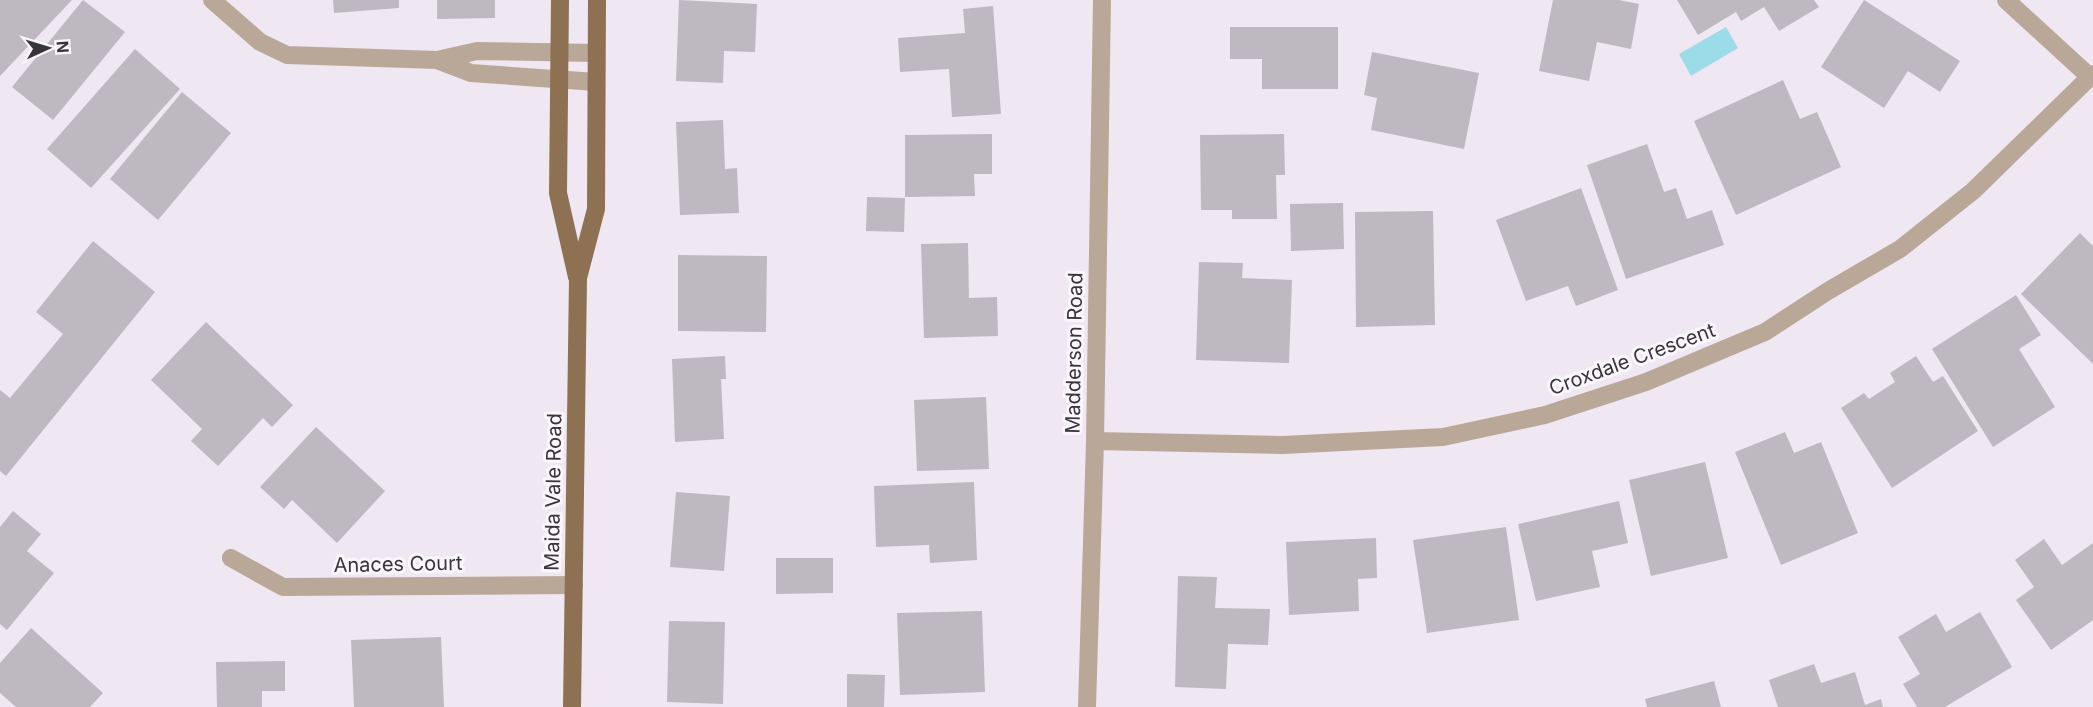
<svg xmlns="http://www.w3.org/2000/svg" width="2093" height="707" font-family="Inter,sans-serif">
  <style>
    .water { fill: #9cdce9 }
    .building { fill: #beb8c1 }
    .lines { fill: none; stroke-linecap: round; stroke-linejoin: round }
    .minor { stroke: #b9a898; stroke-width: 18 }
    .major { stroke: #8d7152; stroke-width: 18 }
    .labels { text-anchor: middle; stroke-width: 6; stroke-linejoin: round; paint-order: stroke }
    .street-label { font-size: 20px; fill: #383539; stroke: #fbf6fe }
  </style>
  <rect width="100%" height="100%" fill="#efe8f2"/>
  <!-- water -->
  <path class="water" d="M 1726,27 L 1738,48 L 1691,76 L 1679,54 Z"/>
  <!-- building -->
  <path class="building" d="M 0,0 L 72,0 L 0,76 Z
    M 83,0 L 125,32 L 53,120 L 12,87 Z
    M 333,0 L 399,0 L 399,8 L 334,13 Z
    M 437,0 L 495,0 L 495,18 L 437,19 Z
    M 679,0 L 757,4 L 755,52 L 724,51 L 723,83 L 676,81 Z
    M 1553,0 L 1619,0 L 1639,4 L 1631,49 L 1597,42 L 1589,81 L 1539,71 Z
    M 1677,0 L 1814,0 L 1819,7 L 1779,31 L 1764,7 L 1741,21 L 1736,12 L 1698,35 Z
    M 1864,0 L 1960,61 L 1940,92 L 1908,71 L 1884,108 L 1821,67 Z
    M 993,6 L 1001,114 L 952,117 L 949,69 L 900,72 L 898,38 L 965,33 L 963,9 Z
    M 1230,27 L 1338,27 L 1338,89 L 1262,89 L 1262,59 L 1230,59 Z
    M 135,49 L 180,89 L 91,188 L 47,149 Z
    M 1372,52 L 1479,73 L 1464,149 L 1371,130 L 1377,98 L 1364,95 Z
    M 1783,80 L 1800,119 L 1817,112 L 1841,167 L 1736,215 L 1694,121 Z
    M 182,92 L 231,133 L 158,220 L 110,179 Z
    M 723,120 L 725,169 L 737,168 L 739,213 L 680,215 L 676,122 Z
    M 992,134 L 992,174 L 974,174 L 975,196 L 905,197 L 905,135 Z
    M 1284,134 L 1285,175 L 1276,175 L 1277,219 L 1232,219 L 1232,210 L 1201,210 L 1200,135 Z
    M 1647,144 L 1664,192 L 1676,188 L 1687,219 L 1712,210 L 1724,245 L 1626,279 L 1587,165 Z
    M 1581,188 L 1618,290 L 1576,306 L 1568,286 L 1526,301 L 1496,220 Z
    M 867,197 L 905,198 L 904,232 L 866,231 Z
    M 1343,203 L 1344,249 L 1291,251 L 1290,204 Z
    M 1433,211 L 1435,325 L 1356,327 L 1355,212 Z
    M 2080,233 L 2093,246 L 2093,364 L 2021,294 Z
    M 93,241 L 155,292 L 6,476 L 0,471 L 0,390 L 10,398 L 63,334 L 36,312 Z
    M 968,243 L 969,298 L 997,297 L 998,336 L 924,338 L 921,244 Z
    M 678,255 L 767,256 L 766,332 L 678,331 Z
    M 1199,262 L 1243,263 L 1242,278 L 1292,280 L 1289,363 L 1196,360 Z
    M 2016,295 L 2041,335 L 2019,349 L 2055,407 L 1993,447 L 1932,349 Z
    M 206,322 L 293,405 L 272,427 L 263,418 L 218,466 L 191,441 L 202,429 L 151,380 Z
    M 725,356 L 726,379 L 721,379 L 724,439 L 675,442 L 672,359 Z
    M 1916,356 L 1933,382 L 1943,376 L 1978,431 L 1892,488 L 1841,408 L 1864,393 L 1869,399 L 1895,382 L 1890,373 Z
    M 986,397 L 989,469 L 917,471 L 914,400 Z
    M 316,427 L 385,491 L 337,543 L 292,500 L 284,509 L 260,487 Z
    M 1785,432 L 1794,453 L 1821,442 L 1858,533 L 1781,565 L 1735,452 Z
    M 1705,462 L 1728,558 L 1651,576 L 1629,480 Z
    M 974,482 L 977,560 L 930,563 L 929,545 L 876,547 L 874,486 Z
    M 676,492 L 730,496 L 724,571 L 670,567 Z
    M 1619,501 L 1628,543 L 1592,551 L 1600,587 L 1536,601 L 1518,524 Z
    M 13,511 L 41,534 L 27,551 L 54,573 L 7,630 L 0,624 L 0,527 Z
    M 1506,527 L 1519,620 L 1427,633 L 1413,540 Z
    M 1376,538 L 1377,578 L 1358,579 L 1359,611 L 1289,615 L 1286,542 Z
    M 2044,539 L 2062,565 L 2093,543 L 2093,620 L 2051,650 L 2016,600 L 2034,587 L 2015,560 Z
    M 776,558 L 833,558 L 833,593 L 776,594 Z
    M 1178,576 L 1217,577 L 1215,608 L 1270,609 L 1268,645 L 1228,644 L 1226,689 L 1175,687 Z
    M 982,611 L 985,692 L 900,695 L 897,613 Z
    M 1980,612 L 2012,667 L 1945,707 L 1917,707 L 1903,684 L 1920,674 L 1898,637 L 1936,614 L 1946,632 Z
    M 669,621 L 725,622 L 723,704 L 667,702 Z
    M 31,628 L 103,693 L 90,707 L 16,707 L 0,693 L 0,663 Z
    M 441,637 L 444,707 L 354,707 L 351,640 Z
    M 285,661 L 285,691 L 262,691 L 262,707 L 217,707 L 216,662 Z
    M 1814,664 L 1821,683 L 1855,672 L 1865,705 L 1881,699 L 1883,707 L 1778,707 L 1769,680 Z
    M 847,674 L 885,675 L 884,707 L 847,707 Z
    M 1714,681 L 1721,707 L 1647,707 L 1645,699 Z"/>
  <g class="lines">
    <!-- minor -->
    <path class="minor" d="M 212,0 L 260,42 L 287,55 L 437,60 L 477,51 L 596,53
      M 2006,0 L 2090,77
      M 437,60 L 471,73 L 596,82
      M 1095,441 L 1283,445 L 1443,437 L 1545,415 L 1646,382 L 1765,332 L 1828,291 L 1900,249 L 1973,191 L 2093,74
      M 231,558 L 283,587 L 574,585
      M 1087,707 L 1095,441 L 1102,0"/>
    <!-- major -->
    <path class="major" d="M 560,0 L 558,193 L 577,277
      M 572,707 L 578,278 L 596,209 L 597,0"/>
  </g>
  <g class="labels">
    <!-- street labels -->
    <g class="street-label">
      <text transform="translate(1074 353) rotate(-89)" y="7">Madderson Road</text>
      <text transform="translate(1632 359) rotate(-20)" y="7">Croxdale Crescent</text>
      <text transform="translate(553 492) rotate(-89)" y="7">Maida Vale Road</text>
      <text transform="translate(398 564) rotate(-1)" y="7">Anaces Court</text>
    </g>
  </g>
  <!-- north arrow -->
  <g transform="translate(48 48) rotate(86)" stroke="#fbf6fe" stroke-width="4.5" paint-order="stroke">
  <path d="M0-4.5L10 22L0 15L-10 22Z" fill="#383539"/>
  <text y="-9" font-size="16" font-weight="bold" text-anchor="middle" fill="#383539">N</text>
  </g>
</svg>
